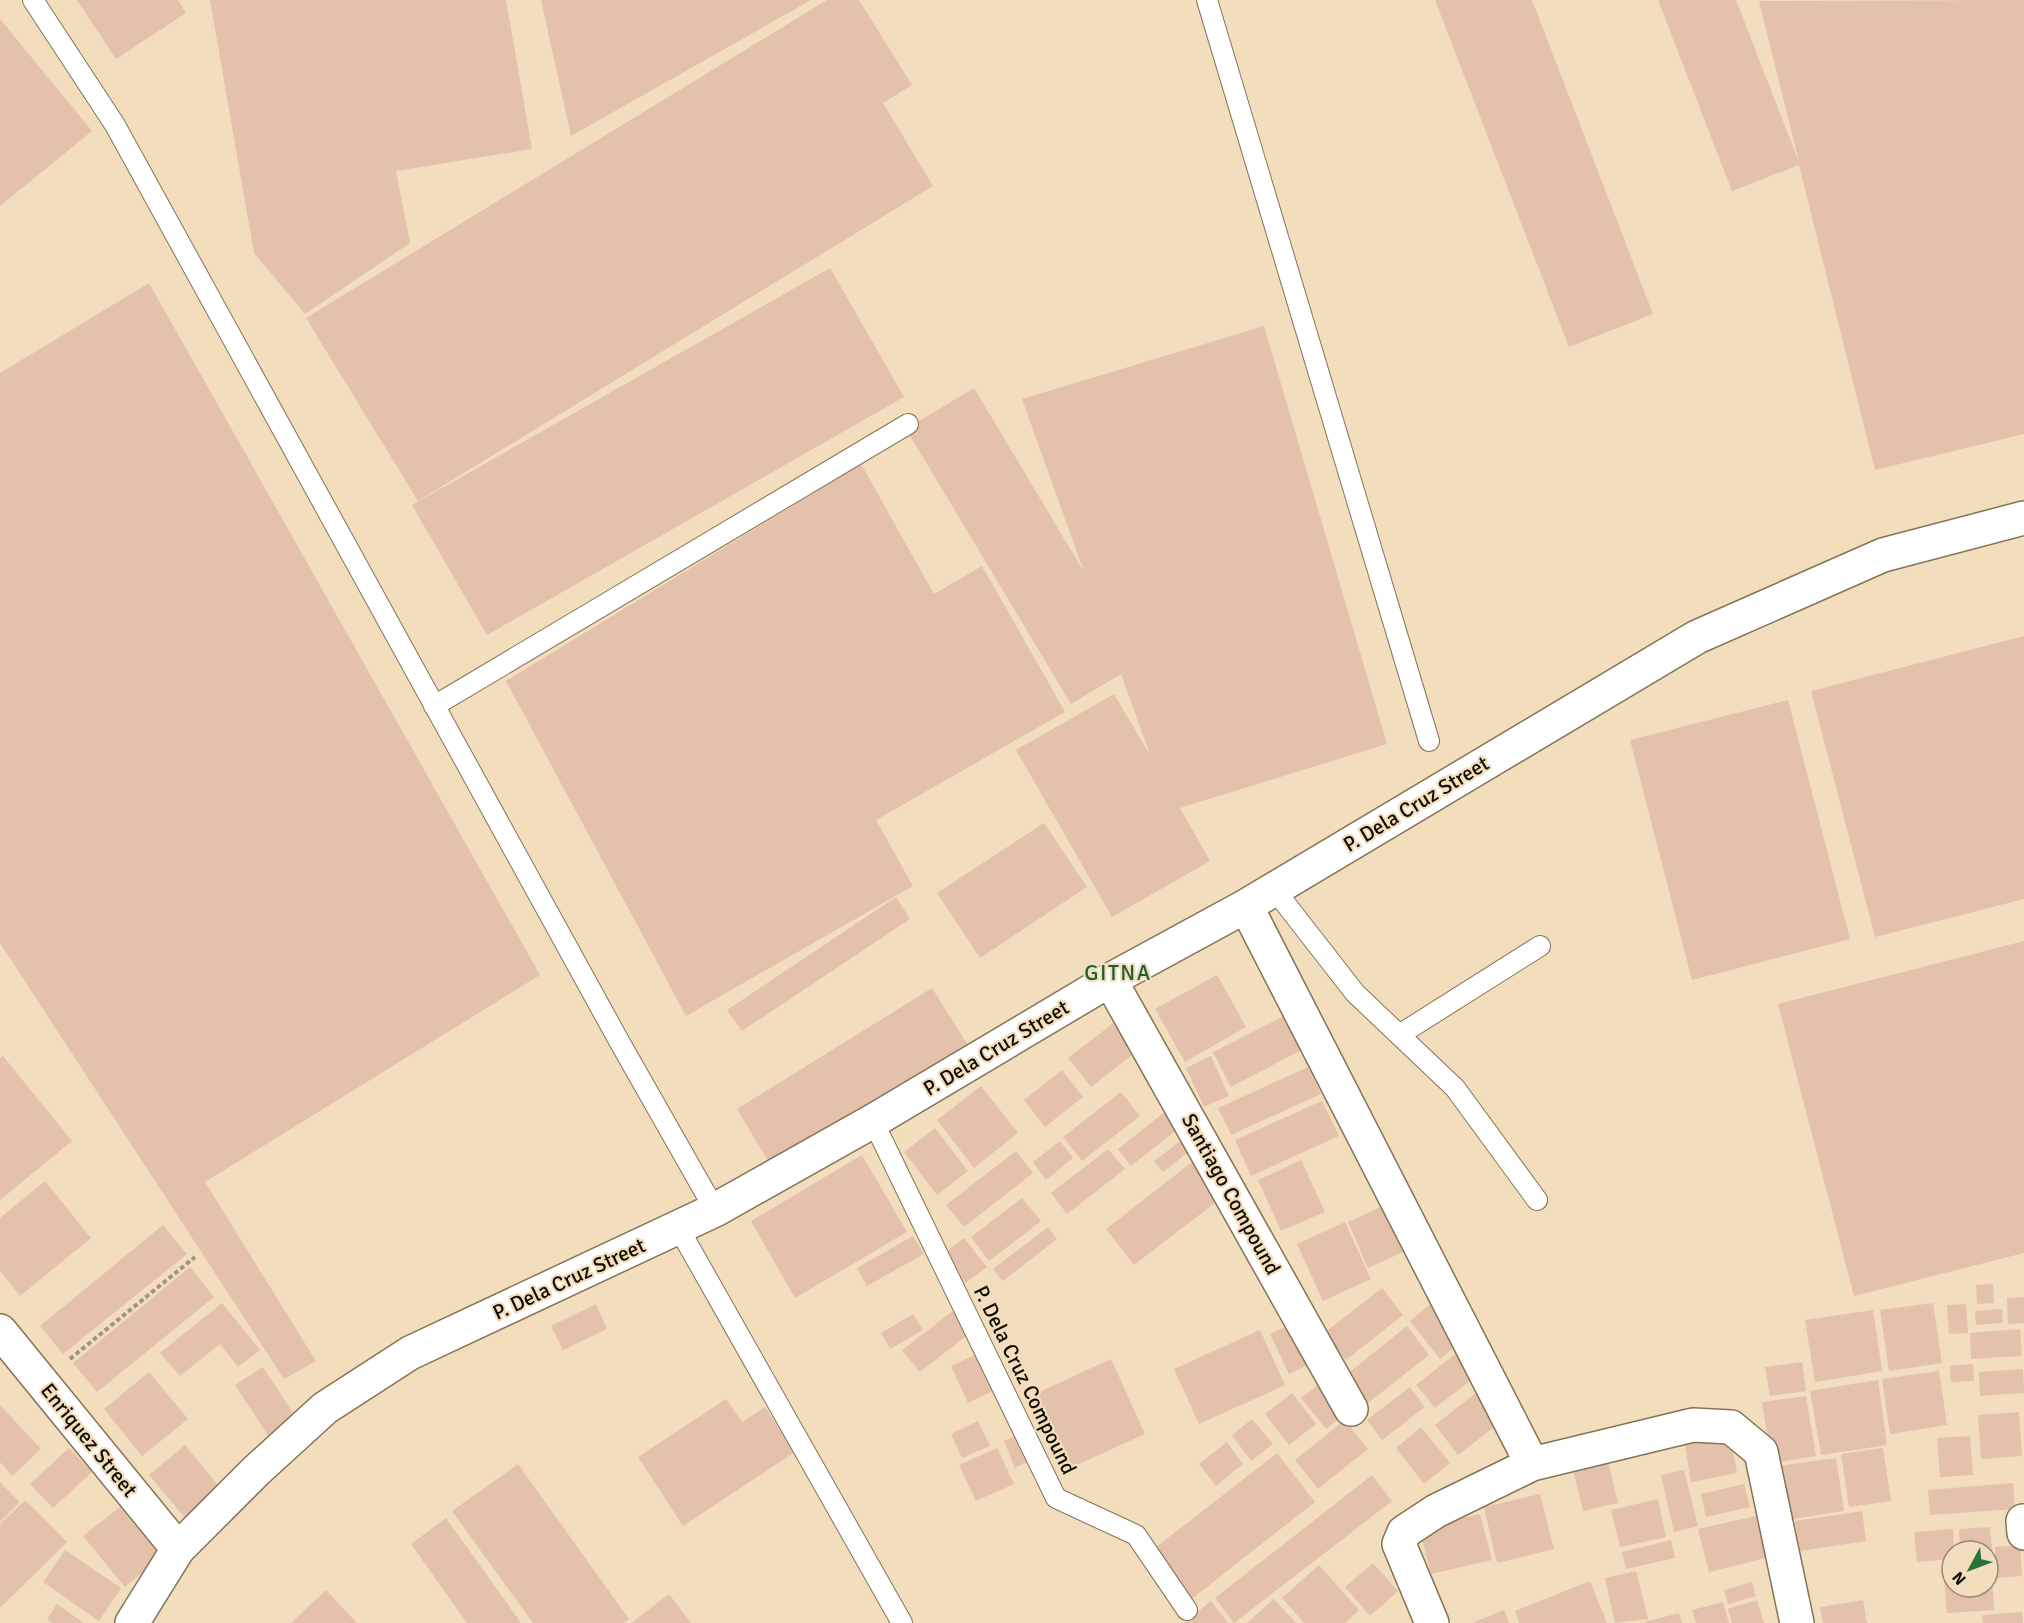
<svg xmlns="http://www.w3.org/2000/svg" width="2024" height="1623" font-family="Signika,sans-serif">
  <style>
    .building { fill: #e3c1ab }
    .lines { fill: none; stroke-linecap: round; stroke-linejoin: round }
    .service-casing { stroke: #857355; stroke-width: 22 }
    .minor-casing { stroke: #857355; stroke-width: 36 }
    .path { stroke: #a3937b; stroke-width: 4; stroke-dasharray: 4.5 3; stroke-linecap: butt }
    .service { stroke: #fff; stroke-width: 20 }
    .minor { stroke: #fff; stroke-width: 33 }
    .labels { text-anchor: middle; stroke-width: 4.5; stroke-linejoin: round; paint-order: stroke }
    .street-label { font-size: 21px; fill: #110a02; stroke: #f2debd }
    .neighbourhood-label { font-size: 22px; letter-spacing: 1.5px; fill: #1d5f31; stroke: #f2debd }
  </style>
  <rect width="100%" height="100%" fill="#f2debd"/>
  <!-- building -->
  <path class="building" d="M 77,0 L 178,0 L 186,13 L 116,59 Z
    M 210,0 L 506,0 L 532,149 L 396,171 L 410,243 L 305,314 L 254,253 Z
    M 541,0 L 811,0 L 571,136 Z
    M 827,0 L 859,0 L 912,85 L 883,103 L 933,186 L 418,501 L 306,318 Z
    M 1435,0 L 1532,0 L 1653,314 L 1569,347 Z
    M 1658,0 L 1736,0 L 1799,162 L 1759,1 L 2024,0 L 2024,434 L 1875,470 L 1799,165 L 1732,191 Z
    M 0,19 L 92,131 L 0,206 Z
    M 830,268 L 904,397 L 487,635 L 412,505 Z
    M 149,283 L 540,975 L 205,1182 L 316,1361 L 284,1379 L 0,943 L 0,373 Z
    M 1264,326 L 1387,744 L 1180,808 L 1210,861 L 1112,917 L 1016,750 L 1114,694 L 1150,755 L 1121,674 L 1071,704 L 906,429 L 974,388 L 1084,572 L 1022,399 Z
    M 861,464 L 934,594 L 982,566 L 1065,712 L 876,820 L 913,886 L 686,1016 L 506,681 Z
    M 2024,636 L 2024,899 L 1875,937 L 1811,691 Z
    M 1788,700 L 1850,939 L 1692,980 L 1630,740 Z
    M 1044,823 L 1087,887 L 980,958 L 937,893 Z
    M 896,897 L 910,919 L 742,1031 L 727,1010 Z
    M 2024,941 L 2024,1253 L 1854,1296 L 1778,1004 Z
    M 1217,975 L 1246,1027 L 1185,1062 L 1155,1009 Z
    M 932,988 L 968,1045 L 771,1166 L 737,1109 Z
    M 1296,1010 L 1313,1044 L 1231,1087 L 1213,1052 Z
    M 1120,1018 L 1142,1047 L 1091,1087 L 1068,1058 Z
    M 3,1056 L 72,1141 L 0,1200 L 0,1058 Z
    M 1211,1056 L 1229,1096 L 1204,1107 L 1186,1068 Z
    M 1308,1067 L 1321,1094 L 1231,1135 L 1218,1108 Z
    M 1062,1070 L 1083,1097 L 1045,1127 L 1024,1100 Z
    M 981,1086 L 1018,1133 L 974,1168 L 937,1120 Z
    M 1121,1092 L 1140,1116 L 1082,1161 L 1063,1137 Z
    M 1322,1101 L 1339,1136 L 1251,1176 L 1235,1140 Z
    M 1171,1107 L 1184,1124 L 1131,1166 L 1118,1149 Z
    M 935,1128 L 968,1171 L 937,1195 L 904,1152 Z
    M 1187,1136 L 1195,1147 L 1163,1172 L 1154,1161 Z
    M 1060,1141 L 1073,1158 L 1046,1180 L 1033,1162 Z
    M 1108,1149 L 1125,1169 L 1067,1214 L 1051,1193 Z
    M 1016,1151 L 1033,1173 L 964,1227 L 946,1205 Z
    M 862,1155 L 907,1232 L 795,1298 L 751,1221 Z
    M 1196,1159 L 1224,1196 L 1134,1265 L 1106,1229 Z
    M 1301,1160 L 1325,1212 L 1281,1231 L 1258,1180 Z
    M 45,1181 L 91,1238 L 20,1296 L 0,1271 L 0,1218 Z
    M 1022,1198 L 1041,1221 L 989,1261 L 971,1237 Z
    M 1390,1203 L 1410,1249 L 1368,1268 L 1348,1222 Z
    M 1345,1222 L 1371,1279 L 1323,1301 L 1297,1244 Z
    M 163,1225 L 187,1254 L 63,1354 L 40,1326 Z
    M 1048,1227 L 1057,1239 L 1003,1281 L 993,1269 Z
    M 913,1236 L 924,1254 L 867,1286 L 857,1268 Z
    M 964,1238 L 987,1267 L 965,1283 L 943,1254 Z
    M 190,1267 L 214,1297 L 97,1392 L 73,1363 Z
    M 1993,1284 L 1994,1303 L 1977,1304 L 1976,1285 Z
    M 1382,1288 L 1403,1315 L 1346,1360 L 1324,1333 Z
    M 2024,1297 L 2024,1323 L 2008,1324 L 2007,1298 Z
    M 1437,1299 L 1467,1337 L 1440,1359 L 1410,1321 Z
    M 222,1303 L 260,1350 L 238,1367 L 220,1344 L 180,1376 L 160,1353 Z
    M 1933,1303 L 1942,1363 L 1889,1371 L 1880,1310 Z
    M 596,1304 L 607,1329 L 563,1350 L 551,1326 Z
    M 1966,1304 L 1968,1333 L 1949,1334 L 1947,1305 Z
    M 2002,1309 L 2003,1323 L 1976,1325 L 1975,1311 Z
    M 1873,1310 L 1882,1371 L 1815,1382 L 1805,1320 Z
    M 953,1311 L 970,1333 L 920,1372 L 902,1350 Z
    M 913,1314 L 923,1330 L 890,1349 L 881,1333 Z
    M 1297,1322 L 1315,1361 L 1289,1374 L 1270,1334 Z
    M 1407,1326 L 1429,1355 L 1363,1407 L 1341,1379 Z
    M 2020,1329 L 2022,1356 L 1971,1359 L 1970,1333 Z
    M 1260,1330 L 1285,1385 L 1199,1424 L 1174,1369 Z
    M 1464,1347 L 1483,1371 L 1435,1408 L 1416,1385 Z
    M 983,1351 L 1000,1388 L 968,1403 L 951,1366 Z
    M 1111,1359 L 1145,1434 L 1070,1468 L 1035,1394 Z
    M 1802,1362 L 1806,1391 L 1770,1396 L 1765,1367 Z
    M 1973,1364 L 1974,1381 L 1951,1382 L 1950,1366 Z
    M 263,1367 L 297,1419 L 269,1437 L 235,1385 Z
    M 2023,1369 L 2024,1393 L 1980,1396 L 1979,1372 Z
    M 1939,1371 L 1947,1425 L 1890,1434 L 1882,1379 Z
    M 149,1372 L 188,1419 L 142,1456 L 104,1409 Z
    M 1878,1380 L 1887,1445 L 1821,1455 L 1810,1391 Z
    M 1320,1384 L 1344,1415 L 1326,1429 L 1301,1398 Z
    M 1410,1387 L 1425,1407 L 1382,1440 L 1367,1420 Z
    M 1482,1388 L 1506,1418 L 1458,1455 L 1435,1425 Z
    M 1292,1393 L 1316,1424 L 1289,1445 L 1265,1414 Z
    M 1806,1396 L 1816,1456 L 1772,1463 L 1762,1402 Z
    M 726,1399 L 742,1422 L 765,1407 L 795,1452 L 683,1526 L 638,1457 Z
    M 0,1405 L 41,1449 L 12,1476 L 0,1462 Z
    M 2019,1412 L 2022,1456 L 1981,1459 L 1978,1415 Z
    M 1252,1419 L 1273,1444 L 1251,1461 L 1232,1435 Z
    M 1345,1420 L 1368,1449 L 1318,1489 L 1295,1460 Z
    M 978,1421 L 990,1446 L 962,1458 L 951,1434 Z
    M 1421,1427 L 1450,1463 L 1424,1484 L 1396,1448 Z
    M 1730,1433 L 1737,1473 L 1691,1482 L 1684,1440 Z
    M 1020,1434 L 1032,1460 L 1015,1468 L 1004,1441 Z
    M 1970,1436 L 1973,1475 L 1940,1477 L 1937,1438 Z
    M 1227,1442 L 1243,1464 L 1216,1486 L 1199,1464 Z
    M 185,1445 L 222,1490 L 186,1519 L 149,1475 Z
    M 69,1448 L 92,1472 L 53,1508 L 30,1484 Z
    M 997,1448 L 1014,1484 L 976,1501 L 959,1465 Z
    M 1883,1448 L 1891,1501 L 1849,1507 L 1841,1454 Z
    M 1605,1449 L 1618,1503 L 1583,1511 L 1570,1457 Z
    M 1277,1453 L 1315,1502 L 1189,1601 L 1151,1551 Z
    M 1836,1458 L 1844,1511 L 1787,1520 L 1778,1466 Z
    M 518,1464 L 629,1619 L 623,1623 L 533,1623 L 452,1511 Z
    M 1684,1470 L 1698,1526 L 1674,1532 L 1661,1475 Z
    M 1372,1475 L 1392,1501 L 1234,1623 L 1215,1598 Z
    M 0,1482 L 20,1502 L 0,1522 Z
    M 2013,1483 L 2015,1509 L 1930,1515 L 1928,1490 Z
    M 1744,1484 L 1750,1507 L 1706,1517 L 1701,1494 Z
    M 1540,1494 L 1554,1549 L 1497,1563 L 1484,1507 Z
    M 1658,1499 L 1666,1537 L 1620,1547 L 1611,1510 Z
    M 25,1500 L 67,1542 L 0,1608 L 0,1524 Z
    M 120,1507 L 161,1557 L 125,1587 L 83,1536 Z
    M 1862,1511 L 1866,1541 L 1800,1551 L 1795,1521 Z
    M 1480,1514 L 1492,1560 L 1431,1574 L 1419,1528 Z
    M 1756,1516 L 1766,1558 L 1709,1572 L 1698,1529 Z
    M 446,1518 L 521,1623 L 467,1623 L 411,1544 Z
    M 1990,1527 L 1993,1558 L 1988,1558 L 1988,1551 L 1960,1551 L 1959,1529 Z
    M 1953,1529 L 1954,1551 L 1952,1551 L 1952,1559 L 1917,1562 L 1914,1532 Z
    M 1671,1540 L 1675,1558 L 1626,1569 L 1622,1552 Z
    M 2020,1545 L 2022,1576 L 1997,1578 L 1995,1547 Z
    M 65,1550 L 121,1588 L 99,1621 L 43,1582 Z
    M 1373,1563 L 1398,1591 L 1370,1616 L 1345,1587 Z
    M 1319,1565 L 1359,1610 L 1345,1623 L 1304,1623 L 1282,1598 Z
    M 1988,1565 L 1991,1565 L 1994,1610 L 1947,1613 L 1943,1568 L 1952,1567 L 1952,1587 L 1988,1587 Z
    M 1636,1571 L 1648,1619 L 1615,1623 L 1605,1578 Z
    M 1590,1581 L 1607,1623 L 1519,1623 L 1515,1611 Z
    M 1752,1582 L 1756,1596 L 1728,1604 L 1724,1590 Z
    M 326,1590 L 357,1623 L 291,1623 Z
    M 669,1594 L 691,1623 L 631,1623 Z
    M 1274,1599 L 1296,1623 L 1247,1623 Z
    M 1757,1600 L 1764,1623 L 1732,1623 L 1728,1609 Z
    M 1863,1600 L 1867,1623 L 1823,1623 L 1820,1607 Z
    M 1211,1601 L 1228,1623 L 1184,1623 Z
    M 1723,1602 L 1729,1623 L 1696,1623 L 1692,1610 Z
    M 57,1604 L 84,1623 L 52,1623 L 47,1619 Z
    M 1504,1610 L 1509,1623 L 1472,1623 Z
    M 2022,1612 L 2023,1623 L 1983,1623 L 1982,1615 Z
    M 1679,1613 L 1682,1623 L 1646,1623 L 1645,1622 Z"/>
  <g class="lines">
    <defs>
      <path id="service" d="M 33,0 L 115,125 L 619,1041 L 715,1210
        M 1207,0 L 1429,741
        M 434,706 L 908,424
        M 1274,889 L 1355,993 L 1455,1088 L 1537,1200
        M 1399,1035 L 1540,946
        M 873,1121 L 1056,1498 L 1136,1535 L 1187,1610
        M 678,1227 L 902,1623"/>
      <path id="minor" d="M 1246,906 L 1532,1464
        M 1110,980 L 1351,1409
        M 0,1331 L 178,1549
        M 2023,1521 L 2024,1533
        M 132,1623 L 178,1549 L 257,1470 L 325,1408 L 410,1353 L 715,1210 L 873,1121 L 1110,980 L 1246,906 L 1697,637 L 1883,555 L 2024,518
        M 1432,1623 L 1399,1544 L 1404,1532 L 1436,1511 L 1532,1464 L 1693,1425 L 1731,1427 L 1761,1452 L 1797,1623"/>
    </defs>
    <!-- service casing -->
    <use href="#service" class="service-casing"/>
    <!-- minor casing -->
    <use href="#minor" class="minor-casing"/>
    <!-- path -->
    <path class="path" d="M 70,1359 L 195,1257"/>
    <!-- service -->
    <use href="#service" class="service"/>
    <!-- minor -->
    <use href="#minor" class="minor"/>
  </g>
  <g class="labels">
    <!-- street labels -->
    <g class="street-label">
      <text transform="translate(1416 804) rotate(-31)" y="7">P. Dela Cruz Street</text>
      <text transform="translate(996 1048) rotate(-31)" y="7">P. Dela Cruz Street</text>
      <text transform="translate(1231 1194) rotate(61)" y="7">Santiago Compound</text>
      <text transform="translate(569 1279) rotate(-25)" y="7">P. Dela Cruz Street</text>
      <text transform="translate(1025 1380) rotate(64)" y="7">P. Dela Cruz Compound</text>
      <text transform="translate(89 1440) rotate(51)" y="7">Enriquez Street</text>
    </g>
    <!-- neighbourhood labels -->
    <g class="neighbourhood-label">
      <text x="1118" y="980">GITNA</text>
    </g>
  </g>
  <!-- north arrow -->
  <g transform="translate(1970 1569) rotate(229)"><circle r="28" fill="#f2debd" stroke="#988972" stroke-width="1.5"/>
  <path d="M0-4.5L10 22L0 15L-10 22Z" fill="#29713d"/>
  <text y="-9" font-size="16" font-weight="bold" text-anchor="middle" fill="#110a02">N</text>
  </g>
</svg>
